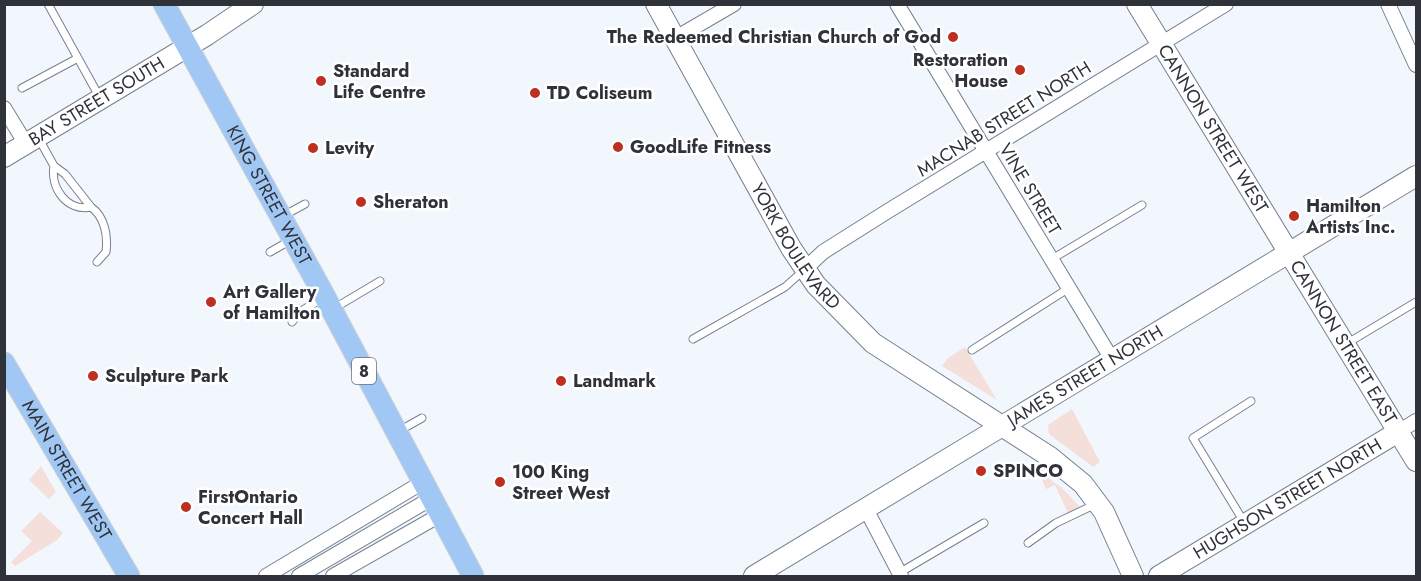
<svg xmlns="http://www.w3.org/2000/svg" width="1421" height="581" font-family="Jost,sans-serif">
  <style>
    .green { fill: #f4dfdb }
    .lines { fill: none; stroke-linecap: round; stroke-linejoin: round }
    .lane-casing { stroke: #76818f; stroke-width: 9 }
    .street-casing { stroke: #76818f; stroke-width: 16 }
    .secondary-casing { stroke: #76818f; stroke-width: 22 }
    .primary-casing { stroke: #d1d2d3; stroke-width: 23 }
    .lane { stroke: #fff; stroke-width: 7 }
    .street { stroke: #fff; stroke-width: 14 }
    .secondary { stroke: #fff; stroke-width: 20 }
    .primary { stroke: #a1c7f4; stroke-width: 21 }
    .poi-dot { fill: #bc2f21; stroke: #fff; stroke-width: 2 }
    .labels { text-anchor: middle; stroke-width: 5; stroke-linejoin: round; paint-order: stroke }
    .shield { fill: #fff; stroke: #6d7074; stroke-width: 1.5 }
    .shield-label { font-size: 16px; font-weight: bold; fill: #2f3339 }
    .poi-label { font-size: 18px; font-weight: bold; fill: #2f3339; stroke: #fff; text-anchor: start }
    .street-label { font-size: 18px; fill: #2f3339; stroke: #fff }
  </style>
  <rect width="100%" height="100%" fill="#f2f7fe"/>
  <!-- green -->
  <path class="green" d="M 965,347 L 997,400 L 942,366 L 948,358 Z
    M 1072,409 L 1100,462 L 1093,467 L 1049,434 L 1048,425 Z
    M 41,466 L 56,492 L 49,499 L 29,480 Z
    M 1038,471 L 1061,487 L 1080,507 L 1068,513 L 1055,485 L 1046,489 Z
    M 40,512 L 63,533 L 57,540 L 15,566 L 11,562 L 32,541 L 21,531 Z"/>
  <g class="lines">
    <defs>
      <path id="lane" d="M 48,4 L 100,98
        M 22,88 L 78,58
        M 39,139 L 54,166 L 65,174 L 91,207 C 67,212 50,188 54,166
        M 91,207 C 105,217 108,236 106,252 L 97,262
        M 283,216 L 305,204
        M 270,252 L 291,240
        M 1052,259 L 1142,205
        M 333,309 L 380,281
        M 292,322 L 301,311 L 323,298
        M 693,339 L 785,287 L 803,271
        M 1346,344 L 1416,302
        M 972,350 L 1069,288
        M 399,431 L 422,418
        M 1244,522 L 1193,438 L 1251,401
        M 1028,543 L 1056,523 L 1096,504
        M 899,573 L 984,523"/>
      <path id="street" d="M 897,4 L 1113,361
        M 1388,4 L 1416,65
        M 674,39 L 734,4
        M 4,108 L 26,144
        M 805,269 L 823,252 L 888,211 L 1226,4
        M 1398,432 L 1416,421
        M 867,511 L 901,576
        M 266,576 L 423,482
        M 299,576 L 432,498
        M 333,576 L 440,515"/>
      <g id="secondary">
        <path id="s1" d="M 656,4 L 791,248 L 816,285 L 873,343 L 1050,457 L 1083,484 L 1104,512 L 1133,576"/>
        <path id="s2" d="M 1137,4 L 1416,461"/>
        <path id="s3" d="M 4,157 L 207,35 L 253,4"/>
        <path id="s4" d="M 754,576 L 1416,176"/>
        <path id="s5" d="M 1159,576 L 1398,432"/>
      </g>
      <g id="primary">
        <path id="s6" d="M 164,4 L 325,297 L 473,576"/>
        <path id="s7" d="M 4,363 L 129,576"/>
      </g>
    </defs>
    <!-- lane casing -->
    <use href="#lane" class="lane-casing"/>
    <!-- street casing -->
    <use href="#street" class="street-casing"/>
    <!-- secondary casing -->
    <use href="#secondary" class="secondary-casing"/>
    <!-- primary casing -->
    <use href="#primary" class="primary-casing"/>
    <!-- lane -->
    <use href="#lane" class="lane"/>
    <!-- street -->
    <use href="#street" class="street"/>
    <!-- secondary -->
    <use href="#secondary" class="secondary"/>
    <!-- primary -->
    <use href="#primary" class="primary"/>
  </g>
  <!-- markers -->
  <g class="poi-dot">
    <circle cx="953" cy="37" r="6"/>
    <circle cx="1020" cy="70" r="6"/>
    <circle cx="321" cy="81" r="6"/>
    <circle cx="535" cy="93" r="6"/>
    <circle cx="618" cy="147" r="6"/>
    <circle cx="313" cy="148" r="6"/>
    <circle cx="361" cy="202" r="6"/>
    <circle cx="1294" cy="216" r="6"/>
    <circle cx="211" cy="302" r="6"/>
    <circle cx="93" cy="376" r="6"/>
    <circle cx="561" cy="381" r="6"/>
    <circle cx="981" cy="471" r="6"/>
    <circle cx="500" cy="482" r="6"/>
    <circle cx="186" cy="507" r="6"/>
  </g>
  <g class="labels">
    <!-- shield labels -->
    <rect class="shield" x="352" y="358" width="24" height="26" rx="4.5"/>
    <g class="shield-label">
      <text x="364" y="377">8</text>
    </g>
    <!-- poi labels -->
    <g class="poi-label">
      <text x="941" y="43" text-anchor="end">The Redeemed Christian Church of God</text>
      <text x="1008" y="66" text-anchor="end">Restoration<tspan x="1008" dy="21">House</tspan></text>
      <text x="333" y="77">Standard<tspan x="333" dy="21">Life Centre</tspan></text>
      <text x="547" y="99">TD Coliseum</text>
      <text x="630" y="153">GoodLife Fitness</text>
      <text x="325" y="154">Levity</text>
      <text x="373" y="208">Sheraton</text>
      <text x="1306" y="212">Hamilton<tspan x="1306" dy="21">Artists Inc.</tspan></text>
      <text x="223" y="298">Art Gallery<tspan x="223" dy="21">of Hamilton</tspan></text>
      <text x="105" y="382">Sculpture Park</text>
      <text x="573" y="387">Landmark</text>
      <text x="993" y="477">SPINCO</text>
      <text x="512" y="478">100 King<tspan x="512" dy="21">Street West</tspan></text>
      <text x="198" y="503">FirstOntario<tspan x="198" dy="21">Concert Hall</tspan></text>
    </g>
    <!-- street labels -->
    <g class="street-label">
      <text dy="6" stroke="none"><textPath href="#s3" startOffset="108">BAY STREET SOUTH</textPath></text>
      <text transform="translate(1004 119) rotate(-32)" y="6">MACNAB STREET NORTH</text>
      <text dy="6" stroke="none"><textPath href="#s2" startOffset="146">CANNON STREET WEST</textPath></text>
      <text transform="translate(1030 189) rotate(59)" y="6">VINE STREET</text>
      <text dy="6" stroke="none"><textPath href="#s6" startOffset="218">KING STREET WEST</textPath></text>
      <text dy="6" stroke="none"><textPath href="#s1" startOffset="280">YORK BOULEVARD</textPath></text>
      <text dy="6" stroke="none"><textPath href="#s2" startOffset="396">CANNON STREET EAST</textPath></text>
      <text dy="6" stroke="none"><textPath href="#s4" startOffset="387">JAMES STREET NORTH</textPath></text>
      <text dy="6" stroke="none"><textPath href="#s7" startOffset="124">MAIN STREET WEST</textPath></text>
      <text dy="6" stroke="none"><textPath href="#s5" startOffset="150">HUGHSON STREET NORTH</textPath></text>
    </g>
  </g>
  <!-- border -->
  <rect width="1421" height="581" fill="none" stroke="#2f3339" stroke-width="12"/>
</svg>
